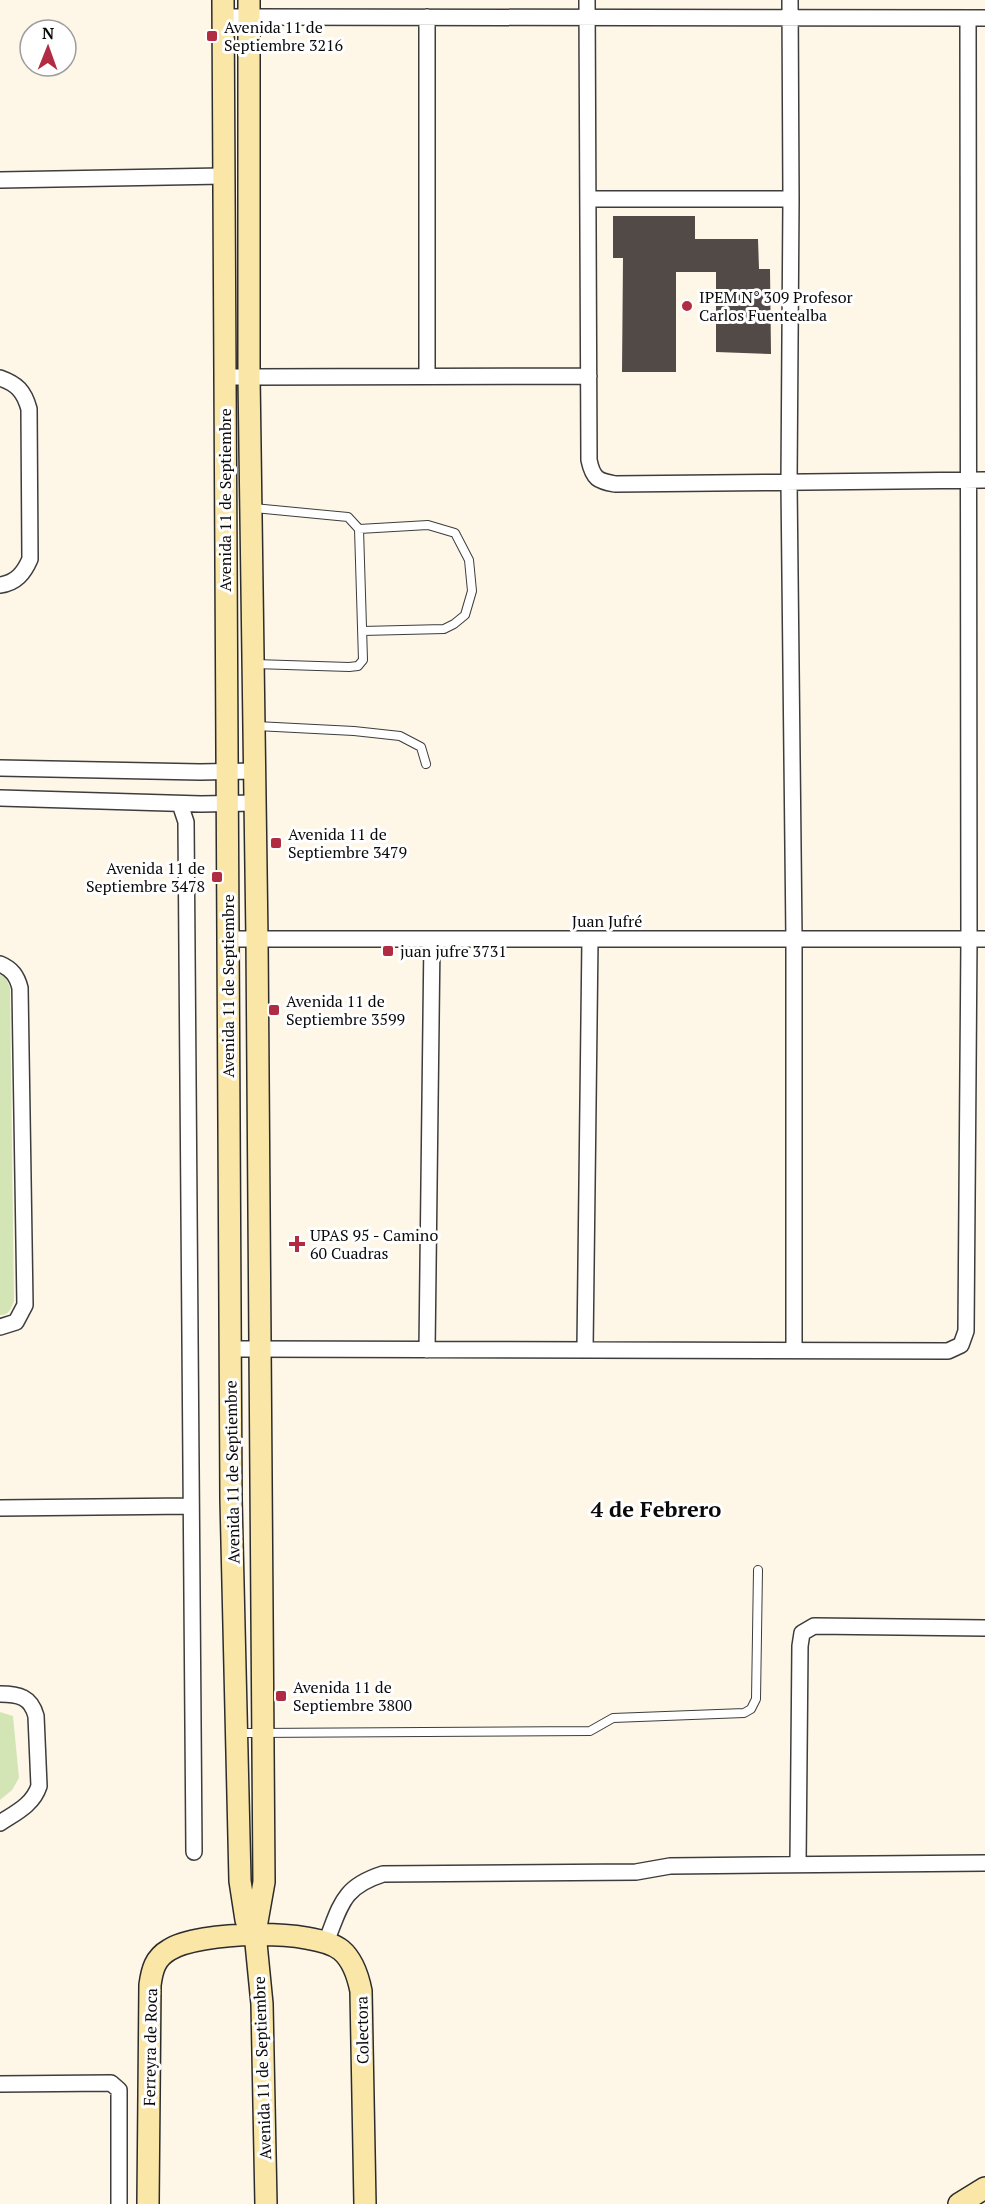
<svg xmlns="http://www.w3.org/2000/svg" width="985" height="2204" font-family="'PT Serif',serif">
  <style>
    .green { fill: #d4e5b5 }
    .building { fill: #524a47 }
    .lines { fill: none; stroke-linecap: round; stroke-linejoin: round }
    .lane-casing { stroke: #3d3d3d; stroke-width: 10 }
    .street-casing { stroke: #3d3d3d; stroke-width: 18 }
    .secondary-casing { stroke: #2c2c2c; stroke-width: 24 }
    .lane { stroke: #fff; stroke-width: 8 }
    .street { stroke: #fff; stroke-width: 15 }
    .secondary { stroke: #fae6a7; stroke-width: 21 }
    .poi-dot { fill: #b12b43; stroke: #fff; stroke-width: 2 }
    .labels { text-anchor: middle; stroke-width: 6; stroke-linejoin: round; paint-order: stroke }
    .poi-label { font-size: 16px; fill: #0a0a0a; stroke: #fff; text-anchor: start }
    .street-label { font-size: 16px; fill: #0a0a0a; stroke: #fff }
    .district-label { font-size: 22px; font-weight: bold; fill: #0a0a0a; stroke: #fff }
  </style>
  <rect width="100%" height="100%" fill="#fef7e8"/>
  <!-- green -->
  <path class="green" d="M 0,975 L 6,978 L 10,988 L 14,1301 C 11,1309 9,1315 0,1315 Z
    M 0,1712 L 13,1716 L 19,1778 L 12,1790 L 0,1800 Z"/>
  <!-- building -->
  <path class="building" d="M 613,216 L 695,216 L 695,239 L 758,239 L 759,269 L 770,269 L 771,354 L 716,352 L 716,272 L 676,272 L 676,372 L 622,372 L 623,258 L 613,258 Z"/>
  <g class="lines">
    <defs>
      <path id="lane" d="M 253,508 L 348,517 L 359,529 L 363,660 L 358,666 L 349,667 L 255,664
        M 359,529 L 428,525 L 455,533 L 469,560 L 472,591 L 465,615 L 454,624 L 444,629 L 362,631
        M 256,726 L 354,731 L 400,736 L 421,747 L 426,764
        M 238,1733 L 590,1731 L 613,1718 L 744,1713 L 751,1709 L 756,1699 L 758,1570"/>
      <path id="street" d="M 587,0 L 589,460 C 593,479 598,481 615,484 L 985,480
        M 790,0 L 791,199 L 789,483 L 794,939 L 794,1350
        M 223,17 L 985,18
        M 427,17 L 427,376
        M 0,180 L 223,176
        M 588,199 L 791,199
        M 225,377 L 589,376
        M 0,378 C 17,384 24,391 29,409 L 30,559 C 24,573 16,583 0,585
        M 0,768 L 200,772 L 255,771
        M 0,798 L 201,804 L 255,803
        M 180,804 L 186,822 L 194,1852
        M 228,939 L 985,939
        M 0,964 C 12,969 17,976 20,988 L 25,1305 L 16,1322 L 0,1327
        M 230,1349 L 948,1351 L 961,1345 L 966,1331 L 969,939 L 968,18
        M 585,1349 L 590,939
        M 427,1350 L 432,939
        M 0,1508 L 191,1506
        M 0,1694 C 19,1694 31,1697 36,1716 L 39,1786 C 33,1805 15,1813 0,1823
        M 798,1864 L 800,1646 L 802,1633 L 814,1626 L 985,1628
        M 326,1942 C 341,1905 342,1887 383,1874 L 636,1872 L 670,1866 L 985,1863
        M 0,2084 L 111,2083 L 119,2090 L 119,2204"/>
      <path id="secondary" d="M 223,0 L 231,1499 L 240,1881 L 246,1920 L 255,1933
        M 249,0 L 249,376 L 257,939 L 264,1882 L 255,1933 L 262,2004 L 266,2204
        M 148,2204 L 150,1985 C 152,1970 155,1958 169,1950 C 198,1931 314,1928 341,1950 C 353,1960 358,1976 361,1991 L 365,2204
        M 959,2204 L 985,2188"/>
    </defs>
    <!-- lane casing -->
    <use href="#lane" class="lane-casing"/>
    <!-- street casing -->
    <use href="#street" class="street-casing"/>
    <!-- secondary casing -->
    <use href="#secondary" class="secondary-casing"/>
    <!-- lane -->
    <use href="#lane" class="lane"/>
    <!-- street -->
    <use href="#street" class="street"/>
    <!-- secondary -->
    <use href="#secondary" class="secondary"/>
  </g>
  <!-- markers -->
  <g class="poi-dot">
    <rect x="206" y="30" width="12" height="12" rx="3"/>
    <circle cx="687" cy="306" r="6"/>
    <rect x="270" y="837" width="12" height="12" rx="3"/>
    <rect x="211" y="871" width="12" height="12" rx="3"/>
    <rect x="382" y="945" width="12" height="12" rx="3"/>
    <rect x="268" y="1004" width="12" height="12" rx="3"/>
    <path d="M294 1235h6v6h6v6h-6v6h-6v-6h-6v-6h6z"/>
    <rect x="275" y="1690" width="12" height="12" rx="3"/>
  </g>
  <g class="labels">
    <!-- poi labels -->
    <g class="poi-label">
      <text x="224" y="33">Avenida 11 de<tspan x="224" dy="18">Septiembre 3216</tspan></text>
      <text x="699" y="303">IPEM N° 309 Profesor<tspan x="699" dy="18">Carlos Fuentealba</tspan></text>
      <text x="288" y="840">Avenida 11 de<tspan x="288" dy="18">Septiembre 3479</tspan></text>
      <text x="205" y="874" text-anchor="end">Avenida 11 de<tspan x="205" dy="18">Septiembre 3478</tspan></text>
      <text x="400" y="957">juan jufre 3731</text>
      <text x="286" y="1007">Avenida 11 de<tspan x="286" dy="18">Septiembre 3599</tspan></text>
      <text x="310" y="1241">UPAS 95 - Camino<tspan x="310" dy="18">60 Cuadras</tspan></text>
      <text x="293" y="1693">Avenida 11 de<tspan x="293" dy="18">Septiembre 3800</tspan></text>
    </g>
    <!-- street labels -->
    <g class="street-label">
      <text transform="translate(225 500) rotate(-90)" y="6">Avenida 11 de Septiembre</text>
      <text x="607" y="927">Juan Jufré</text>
      <text transform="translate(228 986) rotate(-90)" y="6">Avenida 11 de Septiembre</text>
      <text transform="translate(232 1472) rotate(-91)" y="6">Avenida 11 de Septiembre</text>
      <text transform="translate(362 2030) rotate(-91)" y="6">Colectora</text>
      <text transform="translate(150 2047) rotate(-89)" y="6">Ferreyra de Roca</text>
      <text transform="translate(262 2068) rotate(-92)" y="6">Avenida 11 de Septiembre</text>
    </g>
    <!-- district labels -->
    <g class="district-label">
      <text x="656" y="1517">4 de Febrero</text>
    </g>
  </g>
  <!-- north arrow -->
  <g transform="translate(48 48) rotate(1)"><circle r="28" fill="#ffffff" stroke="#9d9d9d" stroke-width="1.5"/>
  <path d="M0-4.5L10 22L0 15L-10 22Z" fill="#b12b43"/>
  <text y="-9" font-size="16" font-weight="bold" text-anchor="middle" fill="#0a0a0a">N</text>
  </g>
</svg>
